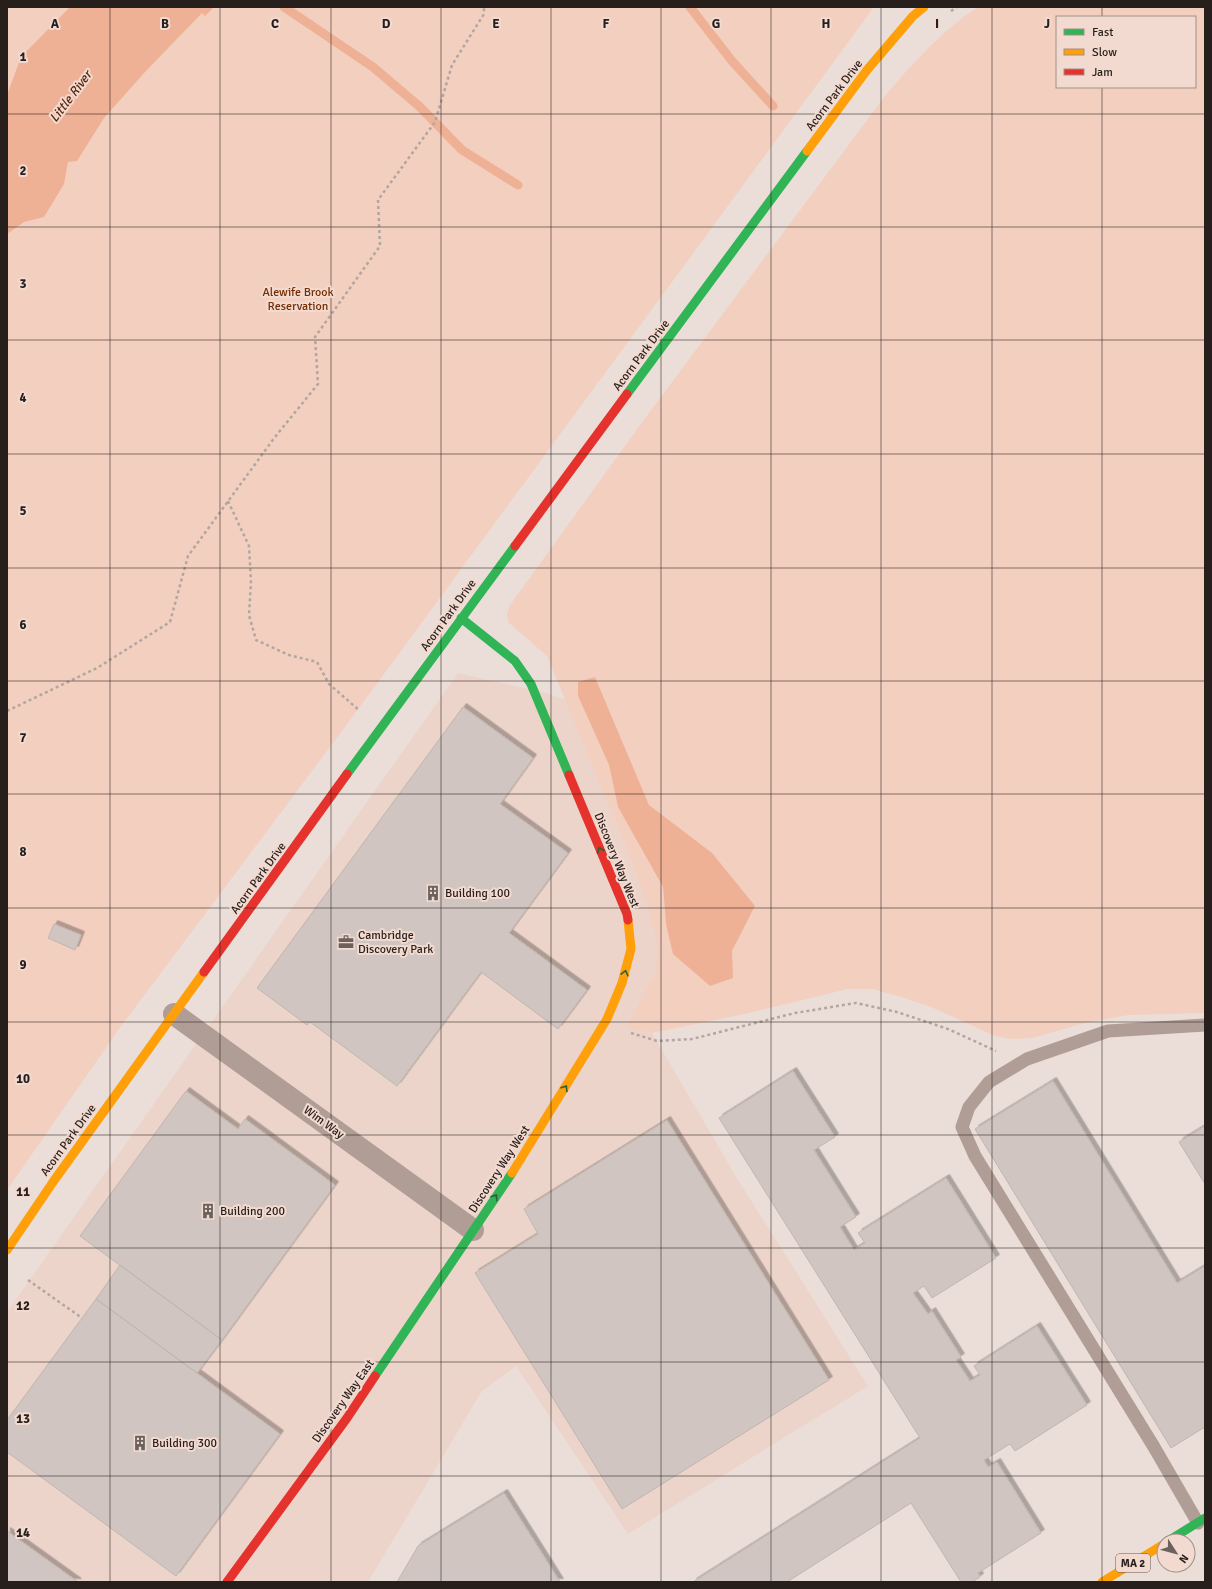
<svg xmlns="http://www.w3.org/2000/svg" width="1212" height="1589" font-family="Signika,sans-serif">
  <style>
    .built { fill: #ecd4ca }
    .green { fill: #f3cfbf; fill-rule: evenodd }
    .water { fill: #eeb196 }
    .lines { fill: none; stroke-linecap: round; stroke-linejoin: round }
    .stream { stroke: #eeb196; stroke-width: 9 }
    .building { fill: #d0c5c1; stroke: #c0b6b1; filter: url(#shadow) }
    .path { stroke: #b3a6a0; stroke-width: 2.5; stroke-dasharray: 3 3; stroke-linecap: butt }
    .lane { stroke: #af9d96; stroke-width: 13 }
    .street { stroke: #af9d96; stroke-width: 22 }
    .fast { stroke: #30b455; stroke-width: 9 }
    .slow { stroke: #ff9f0a; stroke-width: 9 }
    .jam { stroke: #e5322d; stroke-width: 9 }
    .oneway { stroke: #2b6235 }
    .grid { fill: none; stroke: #271f1b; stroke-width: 1; stroke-opacity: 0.55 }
    .labels { text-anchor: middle; stroke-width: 4; stroke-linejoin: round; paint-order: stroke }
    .shield { fill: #f3dad0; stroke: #645751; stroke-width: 1 }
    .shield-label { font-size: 11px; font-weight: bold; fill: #271f1b }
    .street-label { font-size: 12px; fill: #271f1b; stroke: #f3dad0 }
    .park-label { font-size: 12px; fill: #732b00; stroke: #f3dad0 }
    .poi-label { font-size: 12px; fill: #271f1b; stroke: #f3dad0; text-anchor: start }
    .water-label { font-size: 13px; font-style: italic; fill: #5b280d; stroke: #f3dad0 }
    .grid-label { font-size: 13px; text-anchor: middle; font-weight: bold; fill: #271f1b; stroke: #f3dad0; stroke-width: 4; stroke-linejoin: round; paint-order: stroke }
  </style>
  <defs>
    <filter id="shadow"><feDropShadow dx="3.5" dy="-3.5" stdDeviation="0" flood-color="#0004"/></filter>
  </defs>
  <rect width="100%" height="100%" fill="#ebded8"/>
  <!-- built -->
  <path class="built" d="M 458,673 L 546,693 L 566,700 L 629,854 L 647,903 L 657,941 L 656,970 L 626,1028 L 652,1033 L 735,1175 L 868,1386 L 628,1534 L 516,1366 L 482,1391 L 368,1582 L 7,1582 L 7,1312 Z"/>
  <!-- green -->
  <path class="green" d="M 7,7 L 874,7 L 359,708 L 119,1029 L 7,1190 Z
    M 978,7 L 1205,7 L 1205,1013 L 1129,1015 L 1088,1022 L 1032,1038 L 1011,1039 L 995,1036 L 931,1007 L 901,997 L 873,989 L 848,989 L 744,1014 L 652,1033 L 626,1028 L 656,970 L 657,941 L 647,904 L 629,854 L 547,656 L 508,622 L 507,614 L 510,605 L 643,421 L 885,96 C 913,63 941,31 978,7 ZM 1057,17 L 1195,17 L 1195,87 L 1057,87 ZM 595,677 L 649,805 L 755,906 L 732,951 L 666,924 L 663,887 L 618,807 L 609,765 L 578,696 L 578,682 Z"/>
  <!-- water -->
  <path class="water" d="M 70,7 L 214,7 L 205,16 L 202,13 L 145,72 L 104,118 L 77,161 L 68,162 L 64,184 L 44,217 L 24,222 L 7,234 L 7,95 L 21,57 Z
    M 595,677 L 649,805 L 712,853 L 755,906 L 732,951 L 733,978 L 710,986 L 673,954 L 666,924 L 663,887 L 618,807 L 609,765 L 578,696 L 578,682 Z"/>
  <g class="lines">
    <!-- stream -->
    <path class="stream" d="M 284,7 L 373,67 L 420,107 L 462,150 L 518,185
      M 690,7 L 732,61 L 773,106"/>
  </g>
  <!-- building -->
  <path class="building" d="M 463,707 L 533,758 L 500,804 L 568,853 L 509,933 L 587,990 L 558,1029 L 481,972 L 397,1086 L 310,1022 L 307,1025 L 257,988 Z
    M 54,924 L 81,935 L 75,950 L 48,938 Z
    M 793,1071 L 835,1137 L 814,1150 L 856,1217 L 840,1227 L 854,1250 L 865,1243 L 858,1233 L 946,1178 L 996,1258 L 932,1298 L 924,1286 L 913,1293 L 928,1314 L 932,1311 L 961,1357 L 956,1360 L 970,1381 L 980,1375 L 974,1366 L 1037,1326 L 1087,1405 L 1015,1451 L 1010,1444 L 984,1460 L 988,1467 L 997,1462 L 1041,1533 L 978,1573 L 980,1577 L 972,1582 L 961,1582 L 911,1503 L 787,1582 L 693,1582 L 920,1438 L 719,1118 Z
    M 1053,1081 L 1177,1283 L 1205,1266 L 1205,1427 L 1171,1448 L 975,1129 Z
    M 186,1091 L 238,1129 L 245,1119 L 335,1185 L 222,1340 L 80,1236 Z
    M 667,1120 L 829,1380 L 622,1509 L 475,1273 L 538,1234 L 524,1209 Z
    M 1205,1126 L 1205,1184 L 1179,1142 Z
    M 120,1265 L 222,1340 L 197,1373 L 96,1299 Z
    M 96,1299 L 280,1434 L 176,1576 L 7,1452 L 7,1420 Z
    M 504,1493 L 560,1582 L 397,1582 L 418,1546 Z
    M 7,1531 L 78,1582 L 7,1582 Z"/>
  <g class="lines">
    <!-- path -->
    <path class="path" d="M 951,11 L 957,7
      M 228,501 L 249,546 L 251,582 L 249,615 L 256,640 L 289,655 L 317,662 L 329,684 L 360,711
      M 7,711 L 97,668 L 170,622 L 188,556 L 275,437 L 318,384 L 315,337 L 380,246 L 378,200 L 435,122 L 452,65 L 484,14 L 484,7
      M 631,1033 L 657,1041 L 692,1039 L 795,1013 L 856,1003 L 897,1012 L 948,1029 L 996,1051
      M 28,1280 L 82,1318"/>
    <!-- lane -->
    <path class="lane" d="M 1198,1523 L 1154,1447 L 975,1156 L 962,1127 L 969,1107 L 989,1082 L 1027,1059 L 1108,1031 L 1205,1025"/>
    <!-- street -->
    <path class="street" d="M 174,1014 L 473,1230"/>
    <!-- fast -->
    <path class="fast" d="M 627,394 L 807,151
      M 461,618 L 515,661 L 531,684 L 569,775
      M 347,774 L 515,546
      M 375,1376 L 512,1173
      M 1168,1541 L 1205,1518"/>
    <!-- slow -->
    <path class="slow" d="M 807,151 L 867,70 L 913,16 L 924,7
      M 512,1173 L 607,1019 L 622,983 L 631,949 L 628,920
      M 7,1250 L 53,1182 L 204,972
      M 1102,1582 L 1164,1544"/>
    <!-- jam -->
    <path class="jam" d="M 515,546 L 627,394
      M 569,775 L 627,914 L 628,920
      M 204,972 L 347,774
      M 227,1582 L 347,1418 L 375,1376"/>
  </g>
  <!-- one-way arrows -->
  <defs><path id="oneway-chevron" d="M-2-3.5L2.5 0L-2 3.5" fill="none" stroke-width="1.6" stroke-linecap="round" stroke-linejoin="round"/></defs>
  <g class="oneway">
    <use href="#oneway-chevron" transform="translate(600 850) rotate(-113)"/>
    <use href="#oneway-chevron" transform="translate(625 973) rotate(-76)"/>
    <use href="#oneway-chevron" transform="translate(565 1088) rotate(-58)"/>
    <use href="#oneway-chevron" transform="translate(495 1197) rotate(-56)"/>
  </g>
  <!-- grid -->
  <path class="grid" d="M 110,7 L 110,1582M 220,7 L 220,1582M 331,7 L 331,1582M 441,7 L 441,1582M 551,7 L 551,1582M 661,7 L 661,1582M 771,7 L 771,1582M 881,7 L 881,1582M 992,7 L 992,1582M 1102,7 L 1102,17M 1102,87 L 1102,1582M 7,114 L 1205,114M 7,227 L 1205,227M 7,340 L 1205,340M 7,454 L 1205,454M 7,568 L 1205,568M 7,681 L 1205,681M 7,794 L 1205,794M 7,908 L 1205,908M 7,1022 L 1205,1022M 7,1135 L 1205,1135M 7,1248 L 1205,1248M 7,1362 L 1205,1362M 7,1476 L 1205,1476"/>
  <!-- icons -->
  <defs>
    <symbol id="building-bare" viewBox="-9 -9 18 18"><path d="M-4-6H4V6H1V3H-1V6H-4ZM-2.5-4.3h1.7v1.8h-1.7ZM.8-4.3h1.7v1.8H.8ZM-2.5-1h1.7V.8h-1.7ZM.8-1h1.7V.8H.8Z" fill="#6c625d" stroke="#f3dad0" stroke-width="2.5" paint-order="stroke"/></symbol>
    <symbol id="office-bare" viewBox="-9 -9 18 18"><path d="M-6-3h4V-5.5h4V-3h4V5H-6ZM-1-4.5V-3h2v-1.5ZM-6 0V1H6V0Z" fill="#6c625d" stroke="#f3dad0" stroke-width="2.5" paint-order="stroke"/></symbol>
  </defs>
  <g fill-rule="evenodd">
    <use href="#building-bare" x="422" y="882" width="22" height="22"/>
    <use href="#office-bare" x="335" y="931" width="22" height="22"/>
    <use href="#building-bare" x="197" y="1200" width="22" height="22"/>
    <use href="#building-bare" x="129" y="1432" width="22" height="22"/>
  </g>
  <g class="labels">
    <!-- shield labels -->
    <rect class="shield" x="1116" y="1554" width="34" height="18" rx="3"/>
    <g class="shield-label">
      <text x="1133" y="1567">MA 2</text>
    </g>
    <!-- street labels -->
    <g class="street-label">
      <text transform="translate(834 95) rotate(-53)" y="4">Acorn Park Drive</text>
      <text transform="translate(641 355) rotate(-53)" y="4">Acorn Park Drive</text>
      <text transform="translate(448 615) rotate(-54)" y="4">Acorn Park Drive</text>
      <text transform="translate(617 860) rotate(68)" y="4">Discovery Way West</text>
      <text transform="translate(258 878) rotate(-54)" y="4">Acorn Park Drive</text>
      <text transform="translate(324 1122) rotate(36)" y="4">Wim Way</text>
      <text transform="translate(68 1140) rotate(-54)" y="4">Acorn Park Drive</text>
      <text transform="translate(499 1169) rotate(-57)" y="4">Discovery Way West</text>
      <text transform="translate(343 1401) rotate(-55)" y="4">Discovery Way East</text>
    </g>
    <!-- park labels -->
    <g class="park-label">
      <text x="298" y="296">Alewife Brook<tspan x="298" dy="14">Reservation</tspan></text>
    </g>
    <!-- poi labels -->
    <g class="poi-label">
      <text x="445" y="897">Building 100</text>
      <text x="358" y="939">Cambridge<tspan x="358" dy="14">Discovery Park</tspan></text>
      <text x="220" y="1215">Building 200</text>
      <text x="152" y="1447">Building 300</text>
    </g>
    <!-- water labels -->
    <g class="water-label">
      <text transform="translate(70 96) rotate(-53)" y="5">Little River</text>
    </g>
  </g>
  <g class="grid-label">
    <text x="55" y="28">A</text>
    <text x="165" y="28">B</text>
    <text x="275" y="28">C</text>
    <text x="386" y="28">D</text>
    <text x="496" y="28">E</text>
    <text x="606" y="28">F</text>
    <text x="716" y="28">G</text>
    <text x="826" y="28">H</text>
    <text x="937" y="28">I</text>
    <text x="1047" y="28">J</text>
    <text x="23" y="61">1</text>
    <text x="23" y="175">2</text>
    <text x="23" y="288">3</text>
    <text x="23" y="402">4</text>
    <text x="23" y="515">5</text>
    <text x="23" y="629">6</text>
    <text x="23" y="742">7</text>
    <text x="23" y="856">8</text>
    <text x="23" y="969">9</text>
    <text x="23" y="1083">10</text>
    <text x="23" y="1196">11</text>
    <text x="23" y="1310">12</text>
    <text x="23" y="1423">13</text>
    <text x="23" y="1537">14</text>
  </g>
  <!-- border -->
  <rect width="1212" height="1589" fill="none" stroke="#271f1b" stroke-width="16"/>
  <!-- legend -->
  <rect x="1056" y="16" width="140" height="72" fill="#f3dad0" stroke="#a18f88"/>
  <rect x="1064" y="29" width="20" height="6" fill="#30b455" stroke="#a18f88"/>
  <text x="1092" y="36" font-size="12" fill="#271f1b">Fast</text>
  <rect x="1064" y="49" width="20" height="6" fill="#ff9f0a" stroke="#a18f88"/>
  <text x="1092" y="56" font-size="12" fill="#271f1b">Slow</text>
  <rect x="1064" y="69" width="20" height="6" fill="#e5322d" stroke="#a18f88"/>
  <text x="1092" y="76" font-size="12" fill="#271f1b">Jam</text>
  <!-- north arrow -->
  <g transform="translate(1176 1553) rotate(126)"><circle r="19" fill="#f3dad0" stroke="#a18f88"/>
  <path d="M0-3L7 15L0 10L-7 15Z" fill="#6c625d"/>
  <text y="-6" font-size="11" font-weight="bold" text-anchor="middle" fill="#271f1b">N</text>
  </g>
</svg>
